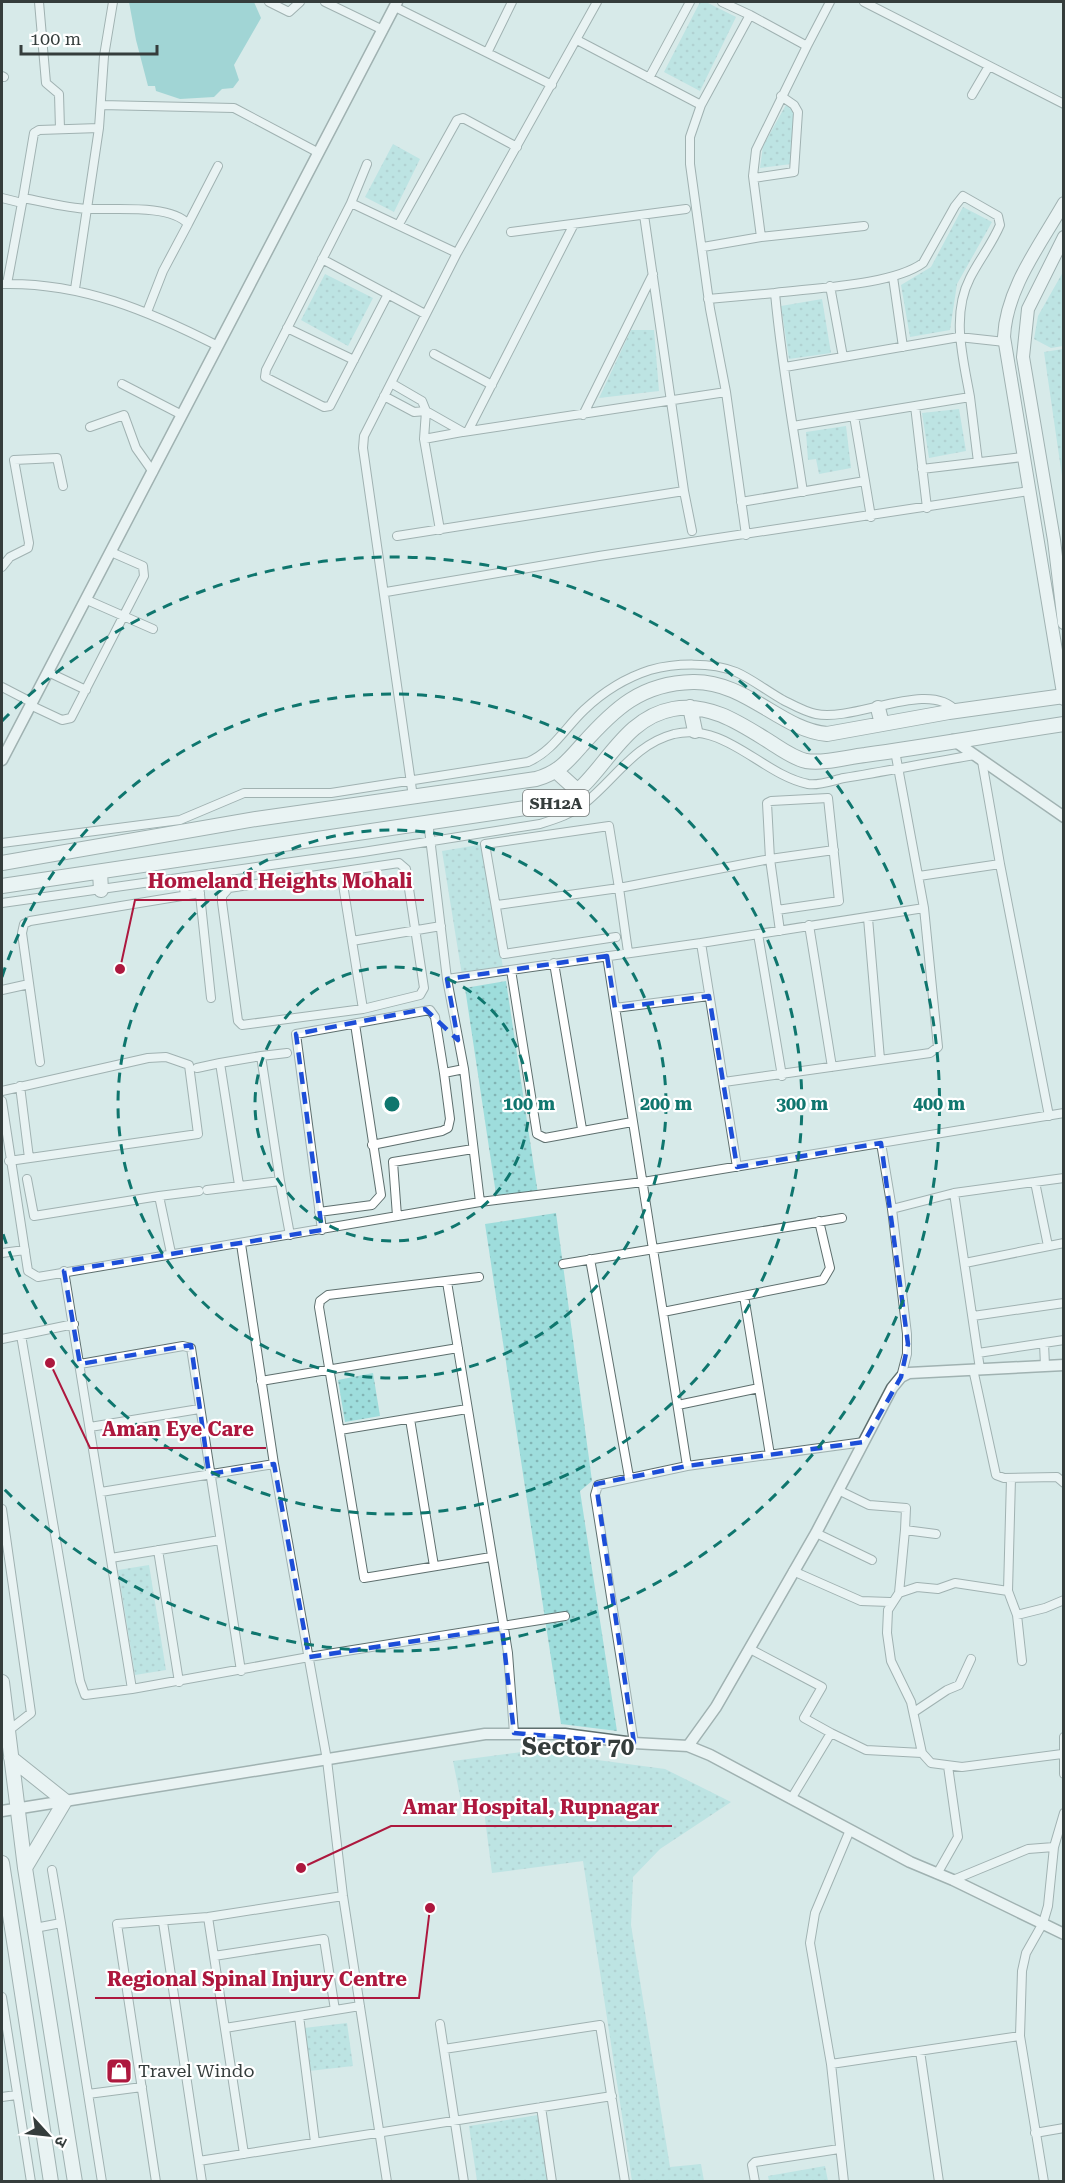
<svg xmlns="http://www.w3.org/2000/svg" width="1065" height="2183" font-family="'Roboto Serif','Noto Sans Devanagari',serif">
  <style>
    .grass { fill: url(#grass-dots) }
    .water { fill: #61bdbc }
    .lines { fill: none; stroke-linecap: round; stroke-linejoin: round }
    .minor-casing { stroke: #5e6f6e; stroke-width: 10 }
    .tertiary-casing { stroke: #5e6f6e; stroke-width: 13 }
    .secondary-casing { stroke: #5e6f6e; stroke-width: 14 }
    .primary-casing { stroke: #5e6f6e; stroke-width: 16 }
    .minor { stroke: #fff; stroke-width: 8 }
    .tertiary { stroke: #fff; stroke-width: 10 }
    .secondary { stroke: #fff; stroke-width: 12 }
    .primary { stroke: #fff; stroke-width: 14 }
    .marked { fill: none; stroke: #1d4ed8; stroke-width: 4.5; stroke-dasharray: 12 8; stroke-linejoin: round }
    .ring { fill: none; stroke: #0f766e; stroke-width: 3; stroke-dasharray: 10 8 }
    .labels { text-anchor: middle; stroke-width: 4.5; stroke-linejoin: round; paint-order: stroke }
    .shield { fill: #fff; stroke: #727776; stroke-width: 1.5 }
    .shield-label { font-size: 16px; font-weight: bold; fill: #353d3c }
    .poi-label { font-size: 18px; fill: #353d3c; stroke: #fff; text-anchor: start }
    .district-label { font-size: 24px; font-weight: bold; fill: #353d3c; stroke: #fff }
    .centre { fill: #0f766e; stroke: #fff; stroke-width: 3 }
    .ring-label { font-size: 18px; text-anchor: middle; font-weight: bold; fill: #0f766e; stroke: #fff; stroke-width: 4.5; stroke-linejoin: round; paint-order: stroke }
    .leader { fill: none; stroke: #ad183e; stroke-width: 2 }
    .callout-dot { fill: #ad183e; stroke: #fff; stroke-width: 2 }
    .callout-label { font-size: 20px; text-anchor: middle; font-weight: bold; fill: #ad183e; stroke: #fff; stroke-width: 4.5; stroke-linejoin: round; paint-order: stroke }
  </style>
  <defs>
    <pattern id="grass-dots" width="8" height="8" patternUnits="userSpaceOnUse" patternTransform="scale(1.5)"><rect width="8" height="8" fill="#9edddc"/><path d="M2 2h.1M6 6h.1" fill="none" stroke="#82b4b4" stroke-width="1.8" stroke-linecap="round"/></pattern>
  </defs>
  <rect width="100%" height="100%" fill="#d7eae9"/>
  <!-- grass -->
  <path class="grass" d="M 700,2 L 706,2 L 736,17 L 700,91 L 664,72 Z
    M 787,103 L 794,110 L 791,164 L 760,168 L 763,146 Z
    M 393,144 L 420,159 L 394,212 L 365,197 Z
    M 963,207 L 992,222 L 957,284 L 950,330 L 910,337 L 901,285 L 931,267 Z
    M 1063,272 L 1063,346 L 1051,348 L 1034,339 L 1038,316 Z
    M 325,274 L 373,298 L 348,346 L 301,320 Z
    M 822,299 L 831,353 L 789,359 L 781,306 Z
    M 631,330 L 654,330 L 659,391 L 599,398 Z
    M 1063,349 L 1064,349 L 1063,483 L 1044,352 Z
    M 959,409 L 966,451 L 929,458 L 922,413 Z
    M 846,426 L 851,468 L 819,474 L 816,459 L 808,460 L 806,432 Z
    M 484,844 L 503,968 L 462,975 L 442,851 Z
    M 506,981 L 538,1194 L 497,1201 L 465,988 Z
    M 556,1213 L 592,1481 L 580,1491 L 617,1731 L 561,1724 L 485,1224 Z
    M 373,1373 L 380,1416 L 345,1422 L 338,1380 Z
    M 149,1565 L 166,1670 L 135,1675 L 118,1570 Z
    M 530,1751 L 665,1769 L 731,1802 L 660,1849 L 633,1877 L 631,1925 L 670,2167 L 701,2164 L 704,2181 L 632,2181 L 583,1861 L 492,1873 L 484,1811 L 464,1816 L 453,1761 Z
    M 347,2023 L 353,2066 L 309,2071 L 304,2028 Z
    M 538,2115 L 548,2181 L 477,2181 L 469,2126 Z
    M 825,2166 L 828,2181 L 769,2181 L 768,2176 Z"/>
  <!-- water -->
  <path class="water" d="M 129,2 L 254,2 L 261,18 L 234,65 L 239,80 L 233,88 L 222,89 L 214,97 L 180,99 L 156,91 L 155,86 L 148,86 L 136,40 Z"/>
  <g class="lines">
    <defs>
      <path id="minor" d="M 39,2 L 46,83 L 59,94 L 60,129
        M 269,2 L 289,12 L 300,2
        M 325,2 L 383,30
        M 864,2 L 1064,104
        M 395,7 L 552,85
        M 750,15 L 807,46 L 830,2
        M 577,40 L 701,105 L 690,137 L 690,164 L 710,309 L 726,392 L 746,535
        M 488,51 L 512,2
        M 2,76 L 4,77
        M 649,78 L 690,2
        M 972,95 L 989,66
        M 101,105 L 234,108 L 319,153
        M 701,105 L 750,15 L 722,2
        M 754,178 L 794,172 L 798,112 L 794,105 L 781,96
        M 2,198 L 22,203 L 23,198 C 45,202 67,208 88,209 C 114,210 171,204 188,224 L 163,271 L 147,312
        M 23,198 L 34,133 L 39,130 L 99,128
        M 351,203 L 367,164
        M 188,224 L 218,166
        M 399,224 L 457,120 L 463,118 L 517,147
        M 511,232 L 686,209
        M 761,237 L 753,176 L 756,150 L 807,46
        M 703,247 L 761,237 L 864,226
        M 322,259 L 425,314
        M 893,277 L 903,347
        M 2,284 C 81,282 149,311 218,346
        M 7,284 L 22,203
        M 830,286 L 843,357
        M 75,289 L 99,128 L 104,56 L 113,2
        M 388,294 L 330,406 L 324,407 L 265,377 L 266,370 L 351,203 L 457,253
        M 708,299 L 775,293
        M 287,328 L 354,360
        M 434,354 L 492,385
        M 785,367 L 959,337 L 1005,342
        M 391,383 L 422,401 L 426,411 L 424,439 L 440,530
        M 122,384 L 182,415
        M 384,396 L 414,412 L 426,411 L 463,432 L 726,392
        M 970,397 L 978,462
        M 915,406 L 927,508
        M 583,415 L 653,274
        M 854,416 L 865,481
        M 793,426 L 970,397 C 963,358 951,315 970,278 C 979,260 992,244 1000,225 L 998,216 L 963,196 L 955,206 L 923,263 C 893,285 814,288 775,293 C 781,360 793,426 803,492
        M 90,427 L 124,415 L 136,448 L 153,472
        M 468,431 L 574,224
        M 424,439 L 462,432
        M 922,469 L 1023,457
        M 684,491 L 692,531
        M 741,502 L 865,481 L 871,517
        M 397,536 L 684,491 L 644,215
        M 2,567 L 10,557 L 28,548 L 29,543 L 14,460 L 57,458 L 63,486
        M 386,592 L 599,556 L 1029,491
        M 87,600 L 153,629
        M 48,672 L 86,690
        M 2,687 L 31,702
        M 30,705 L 62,720 L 71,718 L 144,576 L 143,566 L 111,552
        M 413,797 L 363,448 L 364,436 L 457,253 L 597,2
        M 428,821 L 447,979 L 464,1069 L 480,1202
        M 2,843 L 180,820 L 244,793 L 331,793 L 528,762 C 553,751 565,728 584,710 C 603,692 625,678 650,670 C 675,663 712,662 736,672 C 752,679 767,691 783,700 C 793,705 805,712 816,714 C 855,722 930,679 956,711
        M 399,863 L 406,869 L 424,988 L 420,995 L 363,1009 L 242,1025 L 238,1021 L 222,902 L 222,896 L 229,888 Z
        M 1000,864 L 1049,1116
        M 341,872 L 352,941 L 441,926
        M 198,876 L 211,998
        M 919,876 L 1000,864 L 982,761
        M 183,878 L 185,896
        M 2,903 L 363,852 L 540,824 C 556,819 572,814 585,803 C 615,779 635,744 674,734 C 726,722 761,774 808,784 C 819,786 834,780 844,778 C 888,771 931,762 975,755
        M 497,905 L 619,888 L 609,826 L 485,844 L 504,954 L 616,937
        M 868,918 L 880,1059
        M 809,925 L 832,1067
        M 780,931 L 770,859 L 834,850
        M 758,934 L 782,1076
        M 352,941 L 363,1009
        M 701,943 L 737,1167
        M 628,952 L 619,888 L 770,859 L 767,803 L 771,801 L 828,798 L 839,901 L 777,910
        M 607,956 L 687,1466
        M 554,963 L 582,1129
        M 511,970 L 537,1134 L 545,1138 L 632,1122
        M 447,979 L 701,943 L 924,908
        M 2,990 L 29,984
        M 615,1008 L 709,996
        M 261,1056 L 287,1053
        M 40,1062 L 22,933 L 24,924 L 30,921 L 200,893
        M 197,1068 L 220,1063
        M 724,1082 L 930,1053 L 938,1047 L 924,908 L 895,751
        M 20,1086 L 29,1158
        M 2,1091 L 148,1058 L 166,1057 L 189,1065 L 198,1134 L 9,1161
        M 2,1101 L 28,1271 L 38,1277 L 480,1202 L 643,1182 L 1064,1113
        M 881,1143 L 892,1209 L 907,1334 L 907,1354 L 901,1377
        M 372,1145 L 442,1131 L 448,1128 L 450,1119 L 444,1073
        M 27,1179 L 34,1216 L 159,1196 L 171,1253
        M 1035,1182 L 1048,1246
        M 239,1185 L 220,1063 L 261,1056 L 280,1181
        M 207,1190 L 280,1181 L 290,1235
        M 954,1193 L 980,1369
        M 159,1196 L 199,1191
        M 892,1209 L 954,1193 L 1064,1178
        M 319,1212 L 372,1205 L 381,1195 L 355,1024
        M 397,1216 L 393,1162 L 473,1149
        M 322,1230 L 296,1034 L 430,1010 L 435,1017 L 444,1073 L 464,1069
        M 241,1244 L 274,1464 L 327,1760 L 343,1896 L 387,2182
        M 2,1253 L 25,1250
        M 590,1259 L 629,1477
        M 965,1263 L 1064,1243
        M 563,1264 L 842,1218
        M 64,1271 L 132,1689
        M 479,1277 L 328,1295 L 320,1301 L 319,1307 L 364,1578 L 491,1557
        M 447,1282 L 508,1653 L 514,1733
        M 744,1296 L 770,1455
        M 663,1312 L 823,1280 L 830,1268 L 819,1221
        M 973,1316 L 1064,1303
        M 21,1335 L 80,1681 L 85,1695 L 132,1689 L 309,1657 L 565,1616
        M 2,1339 L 74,1324
        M 1044,1343 L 1045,1366
        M 978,1353 L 1064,1340
        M 80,1364 L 183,1346 L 191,1348 L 241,1671
        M 973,1369 L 996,1475 L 1004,1478 L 1057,1477 L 1064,1483
        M 261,1381 L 458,1348
        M 678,1405 L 759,1388
        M 410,1419 L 434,1566
        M 90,1427 L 199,1409
        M 340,1430 L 467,1409
        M 838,1490 L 869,1505 L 906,1508 L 905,1530 L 936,1534
        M 101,1492 L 274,1464
        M 2,1509 L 31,1713 L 8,1731
        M 816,1533 L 872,1560
        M 158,1550 L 179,1682
        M 111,1558 L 220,1540
        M 793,1571 L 861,1601 L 890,1602
        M 1008,1591 L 1011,1478
        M 899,1593 L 905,1530
        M 1017,1615 L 1022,1661
        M 750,1649 L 822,1687 L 804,1718 L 831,1733 L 791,1799
        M 914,1712 L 947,1690 L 959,1685 L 971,1659
        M 831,1733 L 866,1750 L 922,1753
        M 1064,1737 L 1064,1774
        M 634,1743 L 595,1495 L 598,1485 L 687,1466 L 864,1442
        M 1062,1754 L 962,1767 L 931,1763 L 922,1753 L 911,1702 L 891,1661 L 887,1633 L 888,1610 L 899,1593 L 917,1587 L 938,1589 L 955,1583 L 1008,1591 L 1017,1615 L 1045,1608 L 1064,1600
        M 52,1870 L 61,1923
        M 937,1874 L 958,1837 L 948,1766
        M 953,1880 L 1028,1849 L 1054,1847
        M 208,1917 L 244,2154
        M 163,1922 L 202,2182
        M 35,1928 L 61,1923 L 102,2182
        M 214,1956 L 324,1939 L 335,2010
        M 2,1997 L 31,2182
        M 299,2016 L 315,2142
        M 440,2024 L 464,2182
        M 225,2028 L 360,2006
        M 444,2049 L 600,2025 L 625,2182
        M 920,2051 L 939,2182
        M 831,2064 L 1020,2036
        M 88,2094 L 142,2087
        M 2,2097 L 16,2095
        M 541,2107 L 552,2182
        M 1035,2133 L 1064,2128
        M 199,2161 L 612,2096
        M 156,2182 L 117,1924 L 208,1917 L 343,1896
        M 755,2182 L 752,2165 L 755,2162 L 839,2149
        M 844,2182 L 831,2064 L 810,1943 L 815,1913 L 850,1830
        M 1044,2182 L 1020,2036 L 1022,1971 L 1026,1953 L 1043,1923 L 1048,1906 L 1054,1847 L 1064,1813"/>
      <path id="tertiary" d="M 953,740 L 1064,817
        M 2,760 L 397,2
        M 688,1746 L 710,1755 L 910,1862 L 953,1880 L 1064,1934
        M 2,1811 L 485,1734 L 565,1734 L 634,1743 L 688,1746 L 716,1707 L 816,1533 L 892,1388 L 901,1377 L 909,1373 L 1064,1365"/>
      <path id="secondary" d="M 1064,203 C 1040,245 1006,289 1004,337 L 1064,699
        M 1064,237 L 1028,309 L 1023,357 L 1054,540 L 1064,623"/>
      <path id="primary" d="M 690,707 L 695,731
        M 878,708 L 882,724
        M 557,772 L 578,791
        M 2,863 L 256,819 L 536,779 C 558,773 568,761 582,745 C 614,709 641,683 693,682 C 746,681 781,730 827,734 L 949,712 L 1064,696
        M 100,872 L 101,890
        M 2,886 L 559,803 C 602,783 618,719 673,709 C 709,702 741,724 770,742 C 781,749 793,758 806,761 C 824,764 847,757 865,755 C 931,746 997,734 1064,724
        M 2,1682 L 25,1868 L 75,2182
        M 11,1758 L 65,1801 L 25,1868
        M 2,1863 L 51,2182"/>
    </defs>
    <!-- minor casing -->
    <use href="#minor" class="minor-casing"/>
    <!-- tertiary casing -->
    <use href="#tertiary" class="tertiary-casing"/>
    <!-- secondary casing -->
    <use href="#secondary" class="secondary-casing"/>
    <!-- primary casing -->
    <use href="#primary" class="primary-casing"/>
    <!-- minor -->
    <use href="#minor" class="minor"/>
    <!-- tertiary -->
    <use href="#tertiary" class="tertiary"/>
    <!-- secondary -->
    <use href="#secondary" class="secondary"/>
    <!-- primary -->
    <use href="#primary" class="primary"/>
  </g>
  <!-- marked area -->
  <path d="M0 0H1065V2183H0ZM 607,956 L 615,1008 L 709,996 L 737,1167 L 881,1143 L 908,1344 L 901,1377 L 864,1442 L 687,1466 L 596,1484 L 634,1743 L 514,1733 L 502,1628 L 309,1657 L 274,1464 L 209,1474 L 191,1345 L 80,1364 L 64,1271 L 322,1230 L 296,1034 L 425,1009 L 458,1040 L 447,979 Z" fill="#d7eae9" fill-opacity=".55" fill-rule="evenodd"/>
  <path class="marked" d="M 607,956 L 615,1008 L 709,996 L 737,1167 L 881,1143 L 908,1344 L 901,1377 L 864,1442 L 687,1466 L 596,1484 L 634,1743 L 514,1733 L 502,1628 L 309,1657 L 274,1464 L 209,1474 L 191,1345 L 80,1364 L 64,1271 L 322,1230 L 296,1034 L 425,1009 L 458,1040 L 447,979 Z"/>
  <!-- distance rings -->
  <g class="ring">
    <circle cx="392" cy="1104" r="137"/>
    <circle cx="392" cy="1104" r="274"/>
    <path d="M2 977A410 410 0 1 1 2 1231"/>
    <path d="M2 721A547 547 0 1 1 2 1487"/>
  </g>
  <!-- icons -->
  <defs>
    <symbol id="shop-square" viewBox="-11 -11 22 22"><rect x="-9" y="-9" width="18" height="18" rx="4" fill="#ad183e" stroke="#fff"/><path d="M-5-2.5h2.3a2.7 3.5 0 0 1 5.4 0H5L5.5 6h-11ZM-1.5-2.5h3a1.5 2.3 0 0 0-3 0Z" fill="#fff"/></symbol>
  </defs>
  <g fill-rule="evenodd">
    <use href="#shop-square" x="104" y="2056" width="30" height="30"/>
  </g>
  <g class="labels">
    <!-- shield labels -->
    <rect class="shield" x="523" y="790" width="66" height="26" rx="4.5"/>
    <g class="shield-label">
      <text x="556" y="809">SH12A</text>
    </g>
    <!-- poi labels -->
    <g class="poi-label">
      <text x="138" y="2077">Travel Windo</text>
    </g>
    <!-- district labels -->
    <g class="district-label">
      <text x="578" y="1755">Sector 70</text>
    </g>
  </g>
  <circle cx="392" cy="1104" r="9" class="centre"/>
  <g class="ring-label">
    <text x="529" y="1110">100 m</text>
    <text x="666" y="1110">200 m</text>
    <text x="802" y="1110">300 m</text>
    <text x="939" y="1110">400 m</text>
  </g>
  <!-- callouts -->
  <path class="leader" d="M120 969L135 900H424M50 1363L90 1448H266M301 1868L391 1826H672M430 1908L419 1998H95"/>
  <g class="callout-dot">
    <circle cx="120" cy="969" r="6"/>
    <circle cx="50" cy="1363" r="6"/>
    <circle cx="301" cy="1868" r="6"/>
    <circle cx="430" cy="1908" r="6"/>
  </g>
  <g class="callout-label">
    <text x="280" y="888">Homeland Heights Mohali</text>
    <text x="178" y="1436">Aman Eye Care</text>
    <text x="531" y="1814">Amar Hospital, Rupnagar</text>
    <text x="257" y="1986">Regional Spinal Injury Centre</text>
  </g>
  <!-- border -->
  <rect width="1065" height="2183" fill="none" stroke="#353d3c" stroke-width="6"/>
  <!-- north arrow -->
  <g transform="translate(48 2135) rotate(117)" stroke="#ffffff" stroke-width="4.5" paint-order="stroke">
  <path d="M0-4.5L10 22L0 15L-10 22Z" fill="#353d3c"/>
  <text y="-9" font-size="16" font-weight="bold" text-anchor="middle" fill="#353d3c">उ</text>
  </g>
  <!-- scale -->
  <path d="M21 45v9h136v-9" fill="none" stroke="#353d3c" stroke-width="3"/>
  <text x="30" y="45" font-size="18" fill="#353d3c" stroke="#ffffff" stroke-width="4.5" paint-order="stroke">100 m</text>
</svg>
